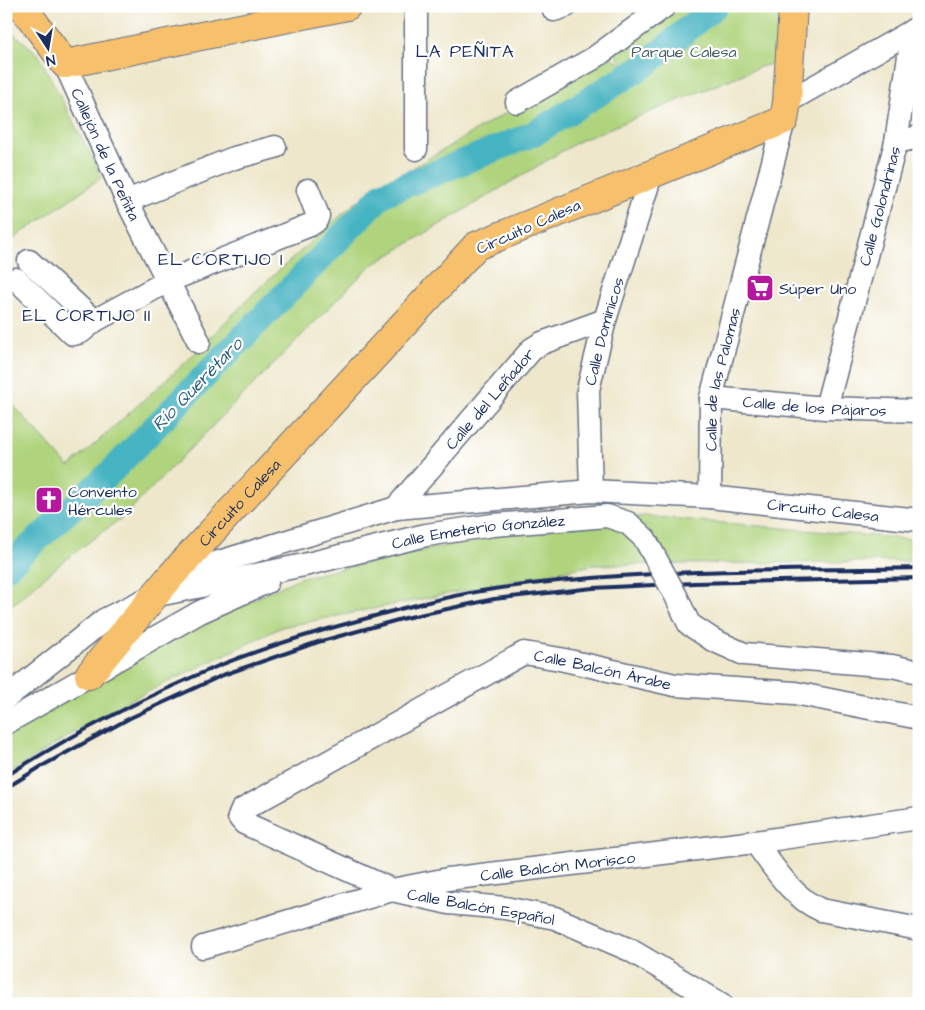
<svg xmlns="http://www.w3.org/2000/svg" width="925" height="1010" font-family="'Architects Daughter',sans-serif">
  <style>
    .green { fill: #afd47d; stroke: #65826e }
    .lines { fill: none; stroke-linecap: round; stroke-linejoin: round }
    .river { stroke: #45b3c1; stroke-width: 26 }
    .minor-casing { stroke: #656f84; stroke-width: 25 }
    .major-casing { stroke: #656f84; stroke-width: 30 }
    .minor { stroke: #fff; stroke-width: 22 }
    .major { stroke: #f7c06c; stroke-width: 28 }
    .rail { stroke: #1b2f5e; stroke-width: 4 }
    .minor-bridge-casing { stroke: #656f84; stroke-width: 25; stroke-linecap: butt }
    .minor-bridge { stroke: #fff; stroke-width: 22 }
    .labels { text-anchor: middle; stroke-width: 4.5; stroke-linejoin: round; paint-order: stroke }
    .park-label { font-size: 16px; fill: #476167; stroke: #fff }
    .street-label { font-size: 16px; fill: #1b2f5e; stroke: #fff }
    .poi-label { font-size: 16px; fill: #1b2f5e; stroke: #fff; text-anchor: start }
    .neighbourhood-label { font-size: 18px; letter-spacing: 1px; fill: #1b2f5e; stroke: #fff }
    .water-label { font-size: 18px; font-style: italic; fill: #2a5d81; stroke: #fff }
  </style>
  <rect width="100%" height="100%" fill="#fff"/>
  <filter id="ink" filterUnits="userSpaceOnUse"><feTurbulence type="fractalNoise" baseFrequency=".02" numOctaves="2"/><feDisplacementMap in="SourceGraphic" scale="10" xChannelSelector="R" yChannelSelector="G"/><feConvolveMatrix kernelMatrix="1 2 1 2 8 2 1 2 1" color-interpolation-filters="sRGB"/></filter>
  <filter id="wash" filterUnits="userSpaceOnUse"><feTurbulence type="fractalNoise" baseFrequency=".0096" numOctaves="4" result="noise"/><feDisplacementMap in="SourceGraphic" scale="20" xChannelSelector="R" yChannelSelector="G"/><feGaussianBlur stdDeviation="1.12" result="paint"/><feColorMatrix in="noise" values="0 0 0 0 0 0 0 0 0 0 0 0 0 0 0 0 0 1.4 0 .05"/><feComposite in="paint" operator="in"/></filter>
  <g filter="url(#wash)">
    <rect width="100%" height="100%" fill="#eee7cb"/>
    <!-- green -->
    <path class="green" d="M 670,6 L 783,6 L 782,62 L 763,66 L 581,140 L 369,267 L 122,518 C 94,537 68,558 42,579 C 29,589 20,601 6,608 L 6,397 L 69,467 L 186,362 L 256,291 L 356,202 L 483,126 L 603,58 L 608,54 L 627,70 L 613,51 Z
      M 6,27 L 38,54 L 102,177 L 6,244 Z
      M 644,516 L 919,540 L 919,561 L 593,565 L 282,627 L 112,709 L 6,775 L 6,735 L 112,667 L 299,578 L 513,531 Z"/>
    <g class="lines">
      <!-- river -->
      <path class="river" d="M 6,568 L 109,474 L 383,194 L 533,134 L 645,65 L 715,6"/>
    </g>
  </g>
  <g filter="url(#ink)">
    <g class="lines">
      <defs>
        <g id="minor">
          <path d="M 416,6 L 416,149"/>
          <path d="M 554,10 L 566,6"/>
          <path id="s1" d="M 65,64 L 127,201 L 199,342"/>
          <path d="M 517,102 L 594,58 L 665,6"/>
          <path d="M 787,102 L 919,27"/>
          <path d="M 896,142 L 919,137"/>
          <path d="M 127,201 L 234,158 L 275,147"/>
          <path d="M 29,261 L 94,321"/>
          <path d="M 16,279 L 73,334 L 81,332 L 94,321 L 168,281 L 310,225 L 316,221 L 318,216 L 308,190"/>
          <path id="s2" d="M 711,398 L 826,408 L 919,411"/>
          <path id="s3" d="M 826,408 L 896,142 L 913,30"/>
          <path id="s4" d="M 591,491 L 588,390 L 605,320 L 651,175"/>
          <path id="s5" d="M 710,497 L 711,398 L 784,120"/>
          <path id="s6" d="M 396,508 L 532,349 L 542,343 L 605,320"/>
          <path id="s7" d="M 170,577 L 396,508 L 591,491 L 710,497 L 919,520"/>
          <path d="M 713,640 L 744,654 L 892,666 L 919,672"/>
          <path id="s8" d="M 6,698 L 104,620 L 153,596 L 304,565 L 426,535 L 493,525 L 571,519"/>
          <path d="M 6,723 L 200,612 L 267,582"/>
          <path d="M 755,842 C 774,867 791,897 821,910 L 919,929"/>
          <path id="s9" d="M 203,947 L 392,890 L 448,879 L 755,842 L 919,818"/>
          <path id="s10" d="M 721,1004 L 630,950 L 555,918 L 505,908 L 449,903 L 392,890 L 244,823 L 239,817 L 242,810 L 524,653 L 560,659 L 675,685 L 795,693 L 919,718"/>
        </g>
        <g id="major">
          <path d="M 22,6 L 65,64 L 347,6"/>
          <path id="s11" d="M 89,675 L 170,577 L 476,246 L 784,120 L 787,102 L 793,6"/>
        </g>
      </defs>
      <!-- minor casing -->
      <use href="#minor" class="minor-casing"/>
      <!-- major casing -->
      <use href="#major" class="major-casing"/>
      <!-- minor -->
      <use href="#minor" class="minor"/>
      <!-- major -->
      <use href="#major" class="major"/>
      <!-- rail -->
      <path class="rail" d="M 6,776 C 71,735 147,696 218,666 C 265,647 315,632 364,619 C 406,607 450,595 494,589 C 634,568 777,571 919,568
        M 6,788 L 42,766 L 130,718 L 223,675 L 318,642 L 405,618 L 494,599 L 593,588 L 694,583 L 919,578"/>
      <defs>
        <path id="minor-bridge" d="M 571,519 L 607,516 L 628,523 L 645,539 L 676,596 L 689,624 L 713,640"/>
      </defs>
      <!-- minor-bridge casing -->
      <use href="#minor-bridge" class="minor-bridge-casing"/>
      <!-- minor-bridge -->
      <use href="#minor-bridge" class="minor-bridge"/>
    </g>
  </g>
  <!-- icons -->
  <defs>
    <symbol id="supermarket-square" viewBox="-11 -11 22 22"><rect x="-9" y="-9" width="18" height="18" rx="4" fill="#b5179e" stroke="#fff"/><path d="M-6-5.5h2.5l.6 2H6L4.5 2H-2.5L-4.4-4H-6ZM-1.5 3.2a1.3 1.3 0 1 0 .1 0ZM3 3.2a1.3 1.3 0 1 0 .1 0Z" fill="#fff"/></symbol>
    <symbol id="church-square" viewBox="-11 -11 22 22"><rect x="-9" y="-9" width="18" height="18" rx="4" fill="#b5179e" stroke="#fff"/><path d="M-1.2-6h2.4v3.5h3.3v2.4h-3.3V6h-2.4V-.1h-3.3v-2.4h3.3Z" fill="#fff"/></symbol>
  </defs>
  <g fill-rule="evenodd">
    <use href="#supermarket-square" x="744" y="272" width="32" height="32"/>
    <use href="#church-square" x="33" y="484" width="32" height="32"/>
  </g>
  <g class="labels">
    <!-- park labels -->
    <g class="park-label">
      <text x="684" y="57">Parque Calesa</text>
    </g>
    <!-- street labels -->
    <g class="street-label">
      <text dy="6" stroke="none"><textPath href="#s1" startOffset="99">Callejón de la Peñita</textPath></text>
      <text dy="6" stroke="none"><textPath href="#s3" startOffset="209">Calle Golondrinas</textPath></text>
      <text transform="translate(528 226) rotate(-24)" y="6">Circuito Calesa</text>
      <text dy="6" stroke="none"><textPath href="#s4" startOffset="162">Calle Dominicos</textPath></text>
      <text dy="6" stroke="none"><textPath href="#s5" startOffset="119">Calle de las Palomas</textPath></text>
      <text dy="6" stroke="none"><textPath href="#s6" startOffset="144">Calle del Leñador</textPath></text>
      <text dy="6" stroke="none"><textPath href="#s2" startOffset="104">Calle de los Pájaros</textPath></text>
      <text dy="6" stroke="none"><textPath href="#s11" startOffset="229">Circuito Calesa</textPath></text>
      <text dy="6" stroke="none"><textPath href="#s7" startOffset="665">Circuito Calesa</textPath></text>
      <text dy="6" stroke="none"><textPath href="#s8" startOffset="512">Calle Emeterio González</textPath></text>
      <text dy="6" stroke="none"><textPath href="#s10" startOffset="934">Calle Balcón Árabe</textPath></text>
      <text dy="6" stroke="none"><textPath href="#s9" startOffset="365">Calle Balcón Morisco</textPath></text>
      <text transform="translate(481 906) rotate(10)" y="6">Calle Balcón Español</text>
    </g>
    <!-- poi labels -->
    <g class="poi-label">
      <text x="779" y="294">Súper Uno</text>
      <text x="68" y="497">Convento<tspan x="68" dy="18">Hércules</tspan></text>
    </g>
    <!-- neighbourhood labels -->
    <g class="neighbourhood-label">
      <text x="465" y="57">LA PEÑITA</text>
      <text x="221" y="265">EL CORTIJO I</text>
      <text x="87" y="321">EL CORTIJO II</text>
    </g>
    <!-- water labels -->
    <g class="water-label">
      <text transform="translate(197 384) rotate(-46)" y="6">Río Querétaro</text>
    </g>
  </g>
  <!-- margin -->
  <rect width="925" height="1010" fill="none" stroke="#fff" stroke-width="25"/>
  <!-- north arrow -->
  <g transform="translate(48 48) rotate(168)" stroke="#ffffff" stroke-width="4" paint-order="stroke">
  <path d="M0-4L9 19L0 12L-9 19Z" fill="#1b2f5e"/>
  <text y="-8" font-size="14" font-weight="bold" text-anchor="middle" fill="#1b2f5e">N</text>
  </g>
</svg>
